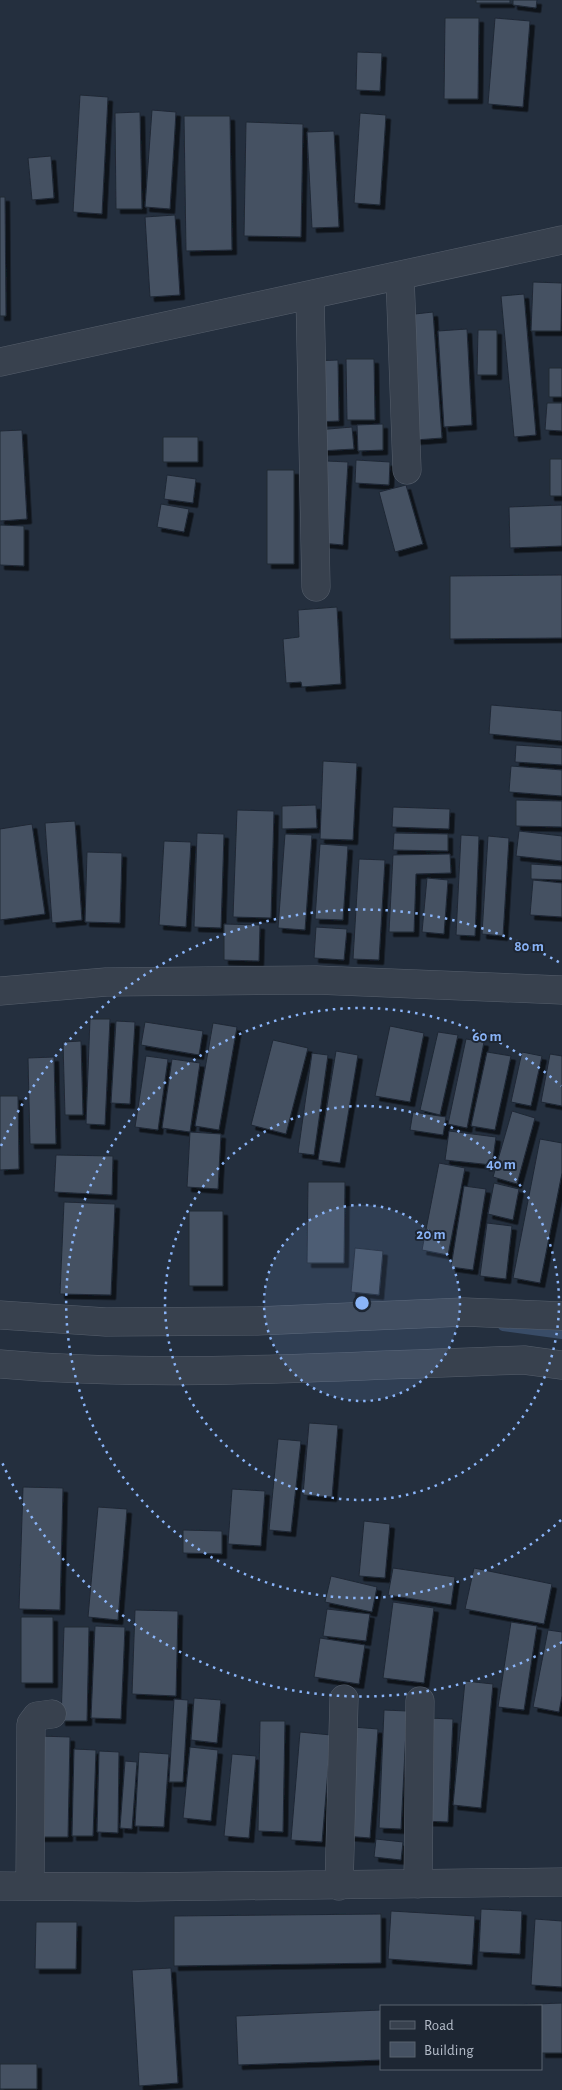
<svg xmlns="http://www.w3.org/2000/svg" width="562" height="2090" font-family="'Alegreya Sans',sans-serif">
  <style>
    .lines { fill: none; stroke-linecap: round; stroke-linejoin: round }
    .stream { stroke: #394c67; stroke-width: 10 }
    .building { fill: #455162; stroke: #1f2835; filter: url(#shadow) }
    .minor-casing { stroke: #565f6c; stroke-width: 29 }
    .minor { stroke: #38414e; stroke-width: 28 }
    .ring { fill: none; stroke: #8ab4f8; stroke-width: 2.5; stroke-dasharray: 2.5 5 }
    .centre { fill: #8ab4f8; stroke: #1d2633; stroke-width: 2.5 }
    .ring-label { font-size: 15px; text-anchor: middle; font-weight: bold; fill: #8ab4f8; stroke: #1d2633; stroke-width: 4; stroke-linejoin: round; paint-order: stroke }
  </style>
  <defs>
    <filter id="shadow"><feDropShadow dx="4.5" dy="4.5" stdDeviation="0" flood-color="#0009"/></filter>
  </defs>
  <rect width="100%" height="100%" fill="#242f3e"/>
  <g class="lines">
    <!-- stream -->
    <path class="stream" d="M 503,1326 L 562,1334"/>
  </g>
  <!-- building -->
  <path class="building" d="M 476,0 L 510,0 L 510,3 L 476,3 Z
    M 513,0 L 537,0 L 536,8 L 513,5 Z
    M 445,18 L 479,18 L 478,99 L 444,99 Z
    M 495,18 L 530,21 L 523,107 L 488,104 Z
    M 357,52 L 382,53 L 380,91 L 356,90 Z
    M 80,95 L 108,97 L 102,214 L 73,212 Z
    M 152,110 L 176,112 L 170,209 L 145,207 Z
    M 140,112 L 142,209 L 116,209 L 115,113 Z
    M 360,113 L 386,115 L 380,205 L 354,203 Z
    M 184,116 L 230,116 L 232,250 L 186,251 Z
    M 246,122 L 303,124 L 301,237 L 244,236 Z
    M 334,131 L 339,227 L 312,228 L 307,132 Z
    M 51,156 L 54,198 L 32,200 L 28,158 Z
    M 0,197 L 5,197 L 6,316 L 0,316 Z
    M 175,215 L 180,295 L 150,297 L 145,217 Z
    M 533,282 L 562,283 L 561,331 L 531,331 Z
    M 524,294 L 536,435 L 514,437 L 501,296 Z
    M 433,312 L 442,438 L 415,440 L 406,315 Z
    M 467,329 L 472,425 L 444,427 L 438,331 Z
    M 478,330 L 497,330 L 497,375 L 477,375 Z
    M 346,359 L 374,359 L 375,420 L 347,420 Z
    M 338,360 L 339,421 L 313,422 L 312,361 Z
    M 549,368 L 562,368 L 562,397 L 549,397 Z
    M 547,403 L 562,403 L 562,431 L 545,430 Z
    M 383,424 L 383,450 L 358,451 L 357,425 Z
    M 352,427 L 354,449 L 319,451 L 317,430 Z
    M 22,430 L 27,519 L 0,521 L 0,431 Z
    M 163,437 L 198,437 L 198,462 L 163,462 Z
    M 550,459 L 562,459 L 562,496 L 550,496 Z
    M 356,460 L 390,462 L 389,485 L 355,483 Z
    M 327,461 L 348,462 L 343,545 L 321,543 Z
    M 267,470 L 294,470 L 294,564 L 267,564 Z
    M 167,475 L 196,479 L 193,503 L 164,499 Z
    M 406,485 L 423,544 L 395,552 L 379,492 Z
    M 161,504 L 189,509 L 184,532 L 157,527 Z
    M 562,505 L 562,546 L 510,548 L 509,507 Z
    M 0,525 L 24,526 L 24,566 L 0,565 Z
    M 562,575 L 562,638 L 450,639 L 450,576 Z
    M 337,607 L 341,684 L 302,687 L 301,682 L 286,683 L 283,639 L 299,637 L 298,610 Z
    M 491,705 L 562,711 L 562,741 L 489,734 Z
    M 516,745 L 562,748 L 562,765 L 515,762 Z
    M 323,761 L 357,763 L 353,840 L 320,839 Z
    M 511,766 L 562,770 L 562,796 L 509,792 Z
    M 516,800 L 562,801 L 562,827 L 516,826 Z
    M 316,805 L 317,828 L 282,829 L 282,806 Z
    M 393,807 L 450,809 L 449,829 L 392,827 Z
    M 237,810 L 274,811 L 271,918 L 233,917 Z
    M 75,821 L 82,920 L 52,923 L 45,823 Z
    M 32,824 L 45,914 L 0,920 L 0,829 Z
    M 519,831 L 562,836 L 562,861 L 516,856 Z
    M 197,833 L 224,834 L 221,928 L 194,927 Z
    M 394,833 L 448,834 L 448,851 L 393,850 Z
    M 285,834 L 312,835 L 305,930 L 278,928 Z
    M 461,835 L 479,836 L 475,936 L 456,935 Z
    M 488,836 L 509,838 L 503,936 L 482,934 Z
    M 164,841 L 191,842 L 186,927 L 159,925 Z
    M 320,844 L 348,846 L 343,920 L 315,919 Z
    M 87,852 L 122,853 L 120,923 L 85,922 Z
    M 450,854 L 451,873 L 416,874 L 414,932 L 389,932 L 393,855 Z
    M 359,859 L 385,860 L 379,960 L 353,959 Z
    M 531,864 L 562,866 L 562,880 L 531,879 Z
    M 427,878 L 448,880 L 444,934 L 422,932 Z
    M 533,880 L 562,883 L 562,917 L 530,915 Z
    M 224,924 L 260,925 L 259,961 L 224,960 Z
    M 316,927 L 347,929 L 344,960 L 314,958 Z
    M 90,1019 L 110,1019 L 105,1125 L 86,1124 Z
    M 116,1021 L 135,1022 L 130,1104 L 111,1103 Z
    M 145,1022 L 203,1031 L 199,1055 L 141,1045 Z
    M 213,1023 L 237,1027 L 219,1130 L 195,1126 Z
    M 390,1026 L 424,1033 L 410,1102 L 375,1096 Z
    M 438,1032 L 458,1035 L 440,1115 L 420,1110 Z
    M 466,1039 L 484,1042 L 467,1128 L 448,1124 Z
    M 273,1040 L 308,1048 L 286,1134 L 251,1125 Z
    M 81,1041 L 83,1115 L 65,1115 L 63,1042 Z
    M 336,1051 L 358,1055 L 340,1163 L 318,1160 Z
    M 487,1052 L 511,1056 L 495,1130 L 471,1126 Z
    M 522,1052 L 542,1056 L 531,1106 L 511,1102 Z
    M 312,1053 L 328,1055 L 314,1155 L 298,1153 Z
    M 550,1054 L 562,1056 L 562,1106 L 541,1102 Z
    M 146,1056 L 168,1059 L 158,1130 L 135,1127 Z
    M 54,1057 L 56,1144 L 30,1144 L 28,1058 Z
    M 172,1059 L 200,1063 L 190,1132 L 162,1128 Z
    M 0,1096 L 18,1096 L 19,1169 L 0,1170 Z
    M 512,1111 L 535,1118 L 517,1184 L 493,1177 Z
    M 413,1112 L 446,1117 L 443,1135 L 410,1130 Z
    M 449,1131 L 496,1137 L 492,1165 L 445,1160 Z
    M 190,1132 L 221,1134 L 218,1189 L 187,1187 Z
    M 540,1139 L 562,1143 L 562,1173 L 540,1283 L 513,1278 Z
    M 56,1155 L 113,1156 L 112,1195 L 54,1192 Z
    M 439,1163 L 465,1168 L 448,1255 L 422,1250 Z
    M 308,1182 L 345,1182 L 344,1263 L 307,1263 Z
    M 494,1183 L 519,1189 L 513,1220 L 488,1214 Z
    M 464,1186 L 486,1189 L 473,1270 L 451,1267 Z
    M 64,1202 L 115,1204 L 111,1295 L 60,1294 Z
    M 189,1211 L 223,1211 L 223,1286 L 189,1286 Z
    M 487,1223 L 512,1226 L 506,1279 L 480,1276 Z
    M 355,1248 L 383,1251 L 379,1295 L 351,1292 Z
    M 309,1423 L 338,1425 L 332,1497 L 303,1495 Z
    M 278,1439 L 301,1441 L 291,1532 L 269,1530 Z
    M 23,1487 L 63,1488 L 60,1610 L 19,1609 Z
    M 232,1489 L 265,1491 L 261,1546 L 228,1544 Z
    M 98,1507 L 127,1509 L 118,1620 L 88,1617 Z
    M 364,1521 L 390,1524 L 385,1578 L 359,1576 Z
    M 183,1530 L 222,1531 L 222,1554 L 183,1553 Z
    M 393,1568 L 455,1577 L 451,1605 L 388,1595 Z
    M 474,1568 L 552,1584 L 544,1624 L 465,1609 Z
    M 331,1576 L 377,1587 L 372,1612 L 325,1602 Z
    M 393,1602 L 434,1608 L 424,1683 L 383,1678 Z
    M 327,1609 L 370,1614 L 366,1641 L 323,1636 Z
    M 135,1610 L 178,1611 L 176,1696 L 132,1694 Z
    M 21,1617 L 53,1617 L 53,1683 L 21,1683 Z
    M 511,1622 L 537,1626 L 524,1710 L 498,1707 Z
    M 95,1626 L 125,1627 L 121,1719 L 91,1718 Z
    M 64,1627 L 89,1627 L 87,1721 L 61,1721 Z
    M 548,1630 L 562,1632 L 562,1696 L 559,1712 L 533,1707 Z
    M 320,1638 L 365,1645 L 359,1684 L 314,1677 Z
    M 465,1681 L 493,1684 L 481,1808 L 453,1805 Z
    M 194,1698 L 221,1700 L 217,1743 L 191,1740 Z
    M 174,1699 L 188,1700 L 183,1782 L 169,1782 Z
    M 384,1710 L 407,1711 L 401,1829 L 379,1828 Z
    M 426,1718 L 453,1719 L 448,1822 L 421,1821 Z
    M 260,1721 L 285,1721 L 283,1832 L 258,1831 Z
    M 352,1727 L 378,1729 L 370,1838 L 345,1836 Z
    M 300,1732 L 331,1735 L 322,1842 L 291,1840 Z
    M 38,1736 L 70,1737 L 68,1837 L 35,1837 Z
    M 190,1747 L 218,1750 L 211,1821 L 183,1818 Z
    M 74,1749 L 96,1750 L 93,1836 L 72,1836 Z
    M 99,1751 L 119,1752 L 118,1833 L 97,1832 Z
    M 139,1752 L 169,1754 L 164,1827 L 135,1826 Z
    M 232,1754 L 256,1756 L 249,1838 L 224,1836 Z
    M 125,1761 L 137,1762 L 132,1829 L 120,1828 Z
    M 376,1839 L 403,1842 L 401,1860 L 374,1857 Z
    M 481,1909 L 522,1911 L 520,1954 L 479,1952 Z
    M 391,1911 L 475,1916 L 472,1965 L 388,1959 Z
    M 381,1914 L 381,1963 L 174,1966 L 174,1916 Z
    M 535,1919 L 562,1921 L 562,1987 L 531,1985 Z
    M 36,1922 L 77,1922 L 76,1969 L 35,1969 Z
    M 171,1968 L 178,2083 L 139,2086 L 132,1970 Z
    M 562,2003 L 562,2053 L 541,2053 L 541,2006 L 485,2006 Z
    M 381,2010 L 381,2060 L 238,2065 L 236,2016 Z
    M 0,2064 L 37,2064 L 37,2089 L 0,2089 Z"/>
  <g class="lines">
    <defs>
      <path id="minor" d="M 400,276 L 407,470
        M 310,295 L 316,587
        M 0,362 L 562,240
        M 0,991 L 106,982 L 316,980 L 562,990
        M 0,1315 L 106,1322 L 257,1321 L 464,1312 L 562,1316
        M 0,1364 C 174,1379 350,1365 524,1360 L 562,1365
        M 418,1884 L 420,1701
        M 0,1886 L 138,1887 L 562,1882
        M 30,1886 L 31,1724 L 37,1716 L 52,1714
        M 339,1886 L 344,1699"/>
    </defs>
    <!-- minor casing -->
    <use href="#minor" class="minor-casing"/>
    <!-- minor -->
    <use href="#minor" class="minor"/>
  </g>
  <!-- distance rings -->
  <circle cx="362" cy="1303" r="98" fill="#8ab4f8" fill-opacity=".12"/>
  <g class="ring">
    <circle cx="362" cy="1303" r="98"/>
    <circle cx="362" cy="1303" r="197"/>
    <path d="M561 1520A295 295 0 1 1 561 1086"/>
    <path d="M562 1642A394 394 0 0 1 1 1460M1 1146A394 394 0 0 1 562 964"/>
  </g>
  <circle cx="362" cy="1303" r="8" class="centre"/>
  <g class="ring-label">
    <text x="529" y="951">80 m</text>
    <text x="487" y="1041">60 m</text>
    <text x="501" y="1169">40 m</text>
    <text x="431" y="1239">20 m</text>
  </g>
  <!-- legend -->
  <rect x="380" y="2005" width="162" height="65" fill="#1d2633" stroke="#59626f"/>
  <rect x="390" y="2021" width="25" height="8" fill="#38414e" stroke="#59626f"/>
  <text x="424" y="2030" font-size="15" fill="#b4bcc9">Road</text>
  <rect x="390" y="2042" width="25" height="15" fill="#455162" stroke="#59626f"/>
  <text x="424" y="2055" font-size="15" fill="#b4bcc9">Building</text>
</svg>
